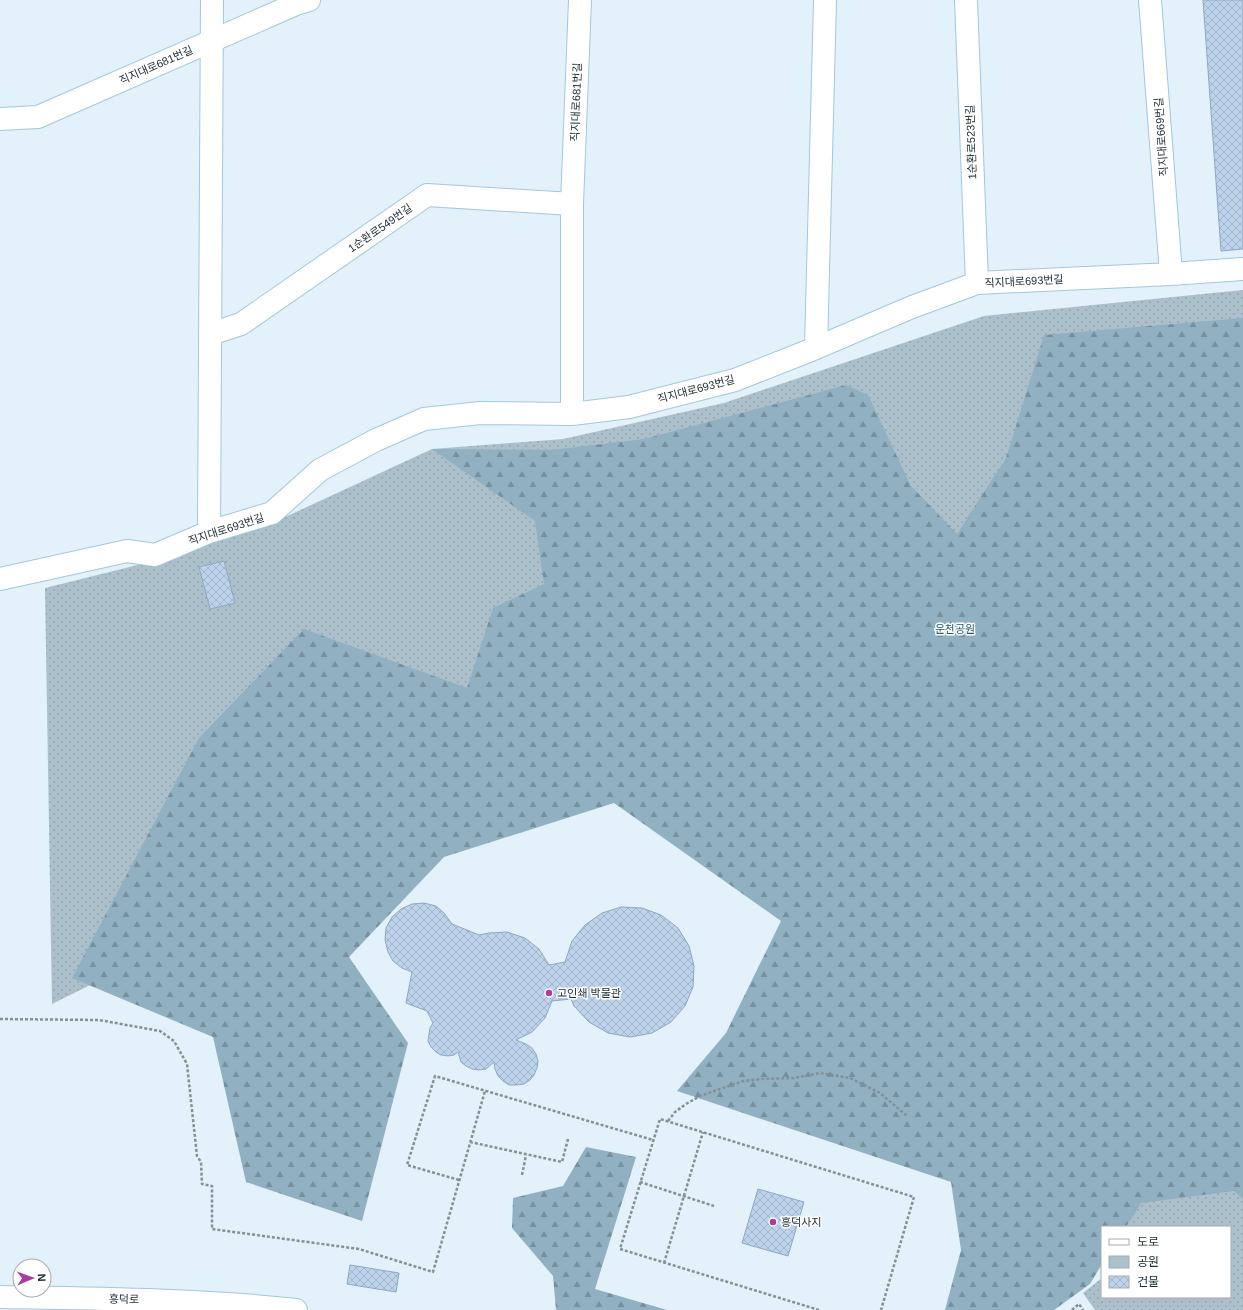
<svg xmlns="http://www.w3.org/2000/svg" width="1243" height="1310" font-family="Arial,'Noto Sans KR',sans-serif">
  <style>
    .green { fill: url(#green-dots) }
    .forest { fill: url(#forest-firs) }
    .building { fill: url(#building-cross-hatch); stroke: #8fa7c3 }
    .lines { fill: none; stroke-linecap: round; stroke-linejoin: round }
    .street-casing { stroke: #a3c7dc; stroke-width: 24 }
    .path { stroke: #829199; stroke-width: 2.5; stroke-dasharray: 3 2; stroke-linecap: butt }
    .street { stroke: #fff; stroke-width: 22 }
    .poi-dot { fill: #a93e9f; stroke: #fff; stroke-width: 1.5 }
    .labels { text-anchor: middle; stroke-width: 3; stroke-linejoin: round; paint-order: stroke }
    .street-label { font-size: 11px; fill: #212f37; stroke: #fff }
    .park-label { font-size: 11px; fill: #235a75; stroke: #fff }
    .poi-label { font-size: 11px; fill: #212f37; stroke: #fff; text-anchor: start }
  </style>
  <defs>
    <pattern id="green-dots" width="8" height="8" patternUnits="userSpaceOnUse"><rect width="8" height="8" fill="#acc0cb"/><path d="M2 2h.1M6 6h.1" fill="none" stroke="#94a5af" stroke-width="1.8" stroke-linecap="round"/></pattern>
    <pattern id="forest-firs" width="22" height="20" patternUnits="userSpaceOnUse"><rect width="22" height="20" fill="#91b0c2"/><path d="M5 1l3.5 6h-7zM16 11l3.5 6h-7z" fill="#76909e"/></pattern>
    <pattern id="building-cross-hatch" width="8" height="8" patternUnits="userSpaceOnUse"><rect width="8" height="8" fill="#bdd3ec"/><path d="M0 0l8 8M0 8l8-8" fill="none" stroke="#a2b5cb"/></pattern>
  </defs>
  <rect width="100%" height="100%" fill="#e2f1fa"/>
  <!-- green -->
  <path class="green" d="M 1243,290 L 1243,1310 L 1095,1310 L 1083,1293 L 1102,1278 L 1102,1297 L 1230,1297 L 1230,1227 L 1102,1227 L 1102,1268 L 829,901 L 542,761 L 52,1004 L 45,588 L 174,556 L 281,519 L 432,449 L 563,439 L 724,403 L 984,316 Z"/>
  <!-- forest -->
  <path class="forest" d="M 1243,318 L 1243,1199 L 1234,1191 L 1141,1203 L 1126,1227 L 1102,1227 L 1102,1264 L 1090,1284 L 1054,1310 L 945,1310 L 961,1250 L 951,1182 L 677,1091 L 726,1033 L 781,921 L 614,803 L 444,857 L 349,957 L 408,1043 L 362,1221 L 246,1182 L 213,1037 L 72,978 L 199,738 L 304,629 L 467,688 L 493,608 L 544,584 L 535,521 L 432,449 L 552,450 L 644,439 L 846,385 L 868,395 L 911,486 L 957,534 L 1006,458 L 1044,335 Z
    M 586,1147 L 636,1157 L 595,1289 L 667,1310 L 556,1310 L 553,1276 L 512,1228 L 513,1198 L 563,1186 Z"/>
  <!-- building -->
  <path class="building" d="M 1203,0 L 1243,0 L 1243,249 L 1221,251 Z
    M 224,561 L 235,603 L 210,609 L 199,567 Z
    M 424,903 L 436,906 L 444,913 L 452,924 L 479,935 L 489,933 L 507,932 L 525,938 L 539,949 L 549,965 L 565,962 L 572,941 L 585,925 L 602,913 L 621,907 L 642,908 L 661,915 L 678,928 L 689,946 L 694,966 L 693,987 L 685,1006 L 671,1022 L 652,1033 L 630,1037 L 608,1033 L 589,1022 L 574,1006 L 571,999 L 552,1001 L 545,1018 L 532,1032 L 516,1040 L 526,1044 L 532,1048 L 536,1054 L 538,1061 L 537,1068 L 534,1075 L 530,1080 L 524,1084 L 516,1085 L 509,1085 L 503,1081 L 498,1076 L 495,1069 L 494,1062 L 486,1069 L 479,1070 L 472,1069 L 466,1066 L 461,1062 L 458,1052 L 454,1055 L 448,1056 L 441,1055 L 436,1052 L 431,1047 L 428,1041 L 430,1028 L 433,1023 L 427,1011 L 406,1003 L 412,972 L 402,968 L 393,961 L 388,952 L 385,940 L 386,928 L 392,917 L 401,909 L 412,904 Z
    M 758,1189 L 804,1202 L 788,1256 L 742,1243 Z
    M 350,1265 L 399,1273 L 396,1292 L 347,1284 Z"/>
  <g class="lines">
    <defs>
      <path id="street" d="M 966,0 L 977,283
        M 1150,0 L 1171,274
        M 0,119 L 38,117 L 296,4 L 309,0
        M 210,334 L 241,324 L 427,195 L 572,204
        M 816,348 L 825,0
        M 572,414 L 572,204 L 580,0
        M 209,532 L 212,0
        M 0,579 L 127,551 L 155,555 L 209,532 L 272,513 L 320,470 L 376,440 L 424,419 L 480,413 L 572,414 L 629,407 L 735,380 L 816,348 L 912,307 L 977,283 L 1171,274 L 1243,269
        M 0,1297 C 99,1299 198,1299 296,1310"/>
    </defs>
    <!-- street casing -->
    <use href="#street" class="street-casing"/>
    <!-- path -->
    <path class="path" d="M 0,1019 L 99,1020 L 160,1031 L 174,1041 L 187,1064 L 197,1156 L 201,1162 L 202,1184 L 212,1186 L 212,1229 L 359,1249 L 433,1272 L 485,1091
      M 668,1121 L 675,1112 L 686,1104 L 700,1096 L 743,1081 L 762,1079 L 794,1078 L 820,1073 L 850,1078 L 880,1093 L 907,1116
      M 470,1142 L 562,1162 L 568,1139
      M 522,1175 L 526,1155
      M 459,1180 L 407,1165 L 435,1076 L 653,1140
      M 640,1182 L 714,1206
      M 664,1263 L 703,1132
      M 819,1310 L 620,1249 L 660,1119 L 914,1197 L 881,1310
      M 1072,1310 L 1079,1304 L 1083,1310"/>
    <!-- street -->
    <use href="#street" class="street"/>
  </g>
  <!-- markers -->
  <g class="poi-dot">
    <circle cx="549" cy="993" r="4"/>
    <circle cx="773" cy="1222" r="4"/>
  </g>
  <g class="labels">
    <!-- street labels -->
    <g class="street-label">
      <text transform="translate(156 65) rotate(-24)" y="4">직지대로681번길</text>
      <text transform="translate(576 102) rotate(-88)" y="4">직지대로681번길</text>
      <text transform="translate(1161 137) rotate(-94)" y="4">직지대로669번길</text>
      <text transform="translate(971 142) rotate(-92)" y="4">1순환로523번길</text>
      <text transform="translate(380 228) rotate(-35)" y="4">1순환로549번길</text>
      <text transform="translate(1024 281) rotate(-3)" y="4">직지대로693번길</text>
      <text transform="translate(696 389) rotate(-15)" y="4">직지대로693번길</text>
      <text transform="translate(226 529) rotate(-18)" y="4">직지대로693번길</text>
      <text transform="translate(124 1299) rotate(1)" y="4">흥덕로</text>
    </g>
    <!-- park labels -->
    <g class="park-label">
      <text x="955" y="633">운천공원</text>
    </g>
    <!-- poi labels -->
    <g class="poi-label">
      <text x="557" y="997">고인쇄 박물관</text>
      <text x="781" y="1226">흥덕사지</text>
    </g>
  </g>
  <!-- legend -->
  <rect x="1101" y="1226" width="130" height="72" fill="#ffffff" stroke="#a6acaf"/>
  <rect x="1109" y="1239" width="20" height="6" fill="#ffffff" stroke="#a6acaf"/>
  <text x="1137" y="1246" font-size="12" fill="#212f37">도로</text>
  <rect x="1109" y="1256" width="20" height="12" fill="#acc0cb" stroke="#a6acaf"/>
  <text x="1137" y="1266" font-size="12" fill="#212f37">공원</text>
  <rect x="1109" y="1276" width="20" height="12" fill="url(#building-cross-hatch)" stroke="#a6acaf"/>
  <text x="1137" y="1286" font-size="12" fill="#212f37">건물</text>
  <!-- north arrow -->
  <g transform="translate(32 1278) rotate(88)"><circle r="19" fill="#ffffff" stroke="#a6acaf"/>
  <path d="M0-3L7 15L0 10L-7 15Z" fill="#a93e9f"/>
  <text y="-6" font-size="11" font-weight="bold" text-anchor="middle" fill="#212f37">N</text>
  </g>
</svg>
